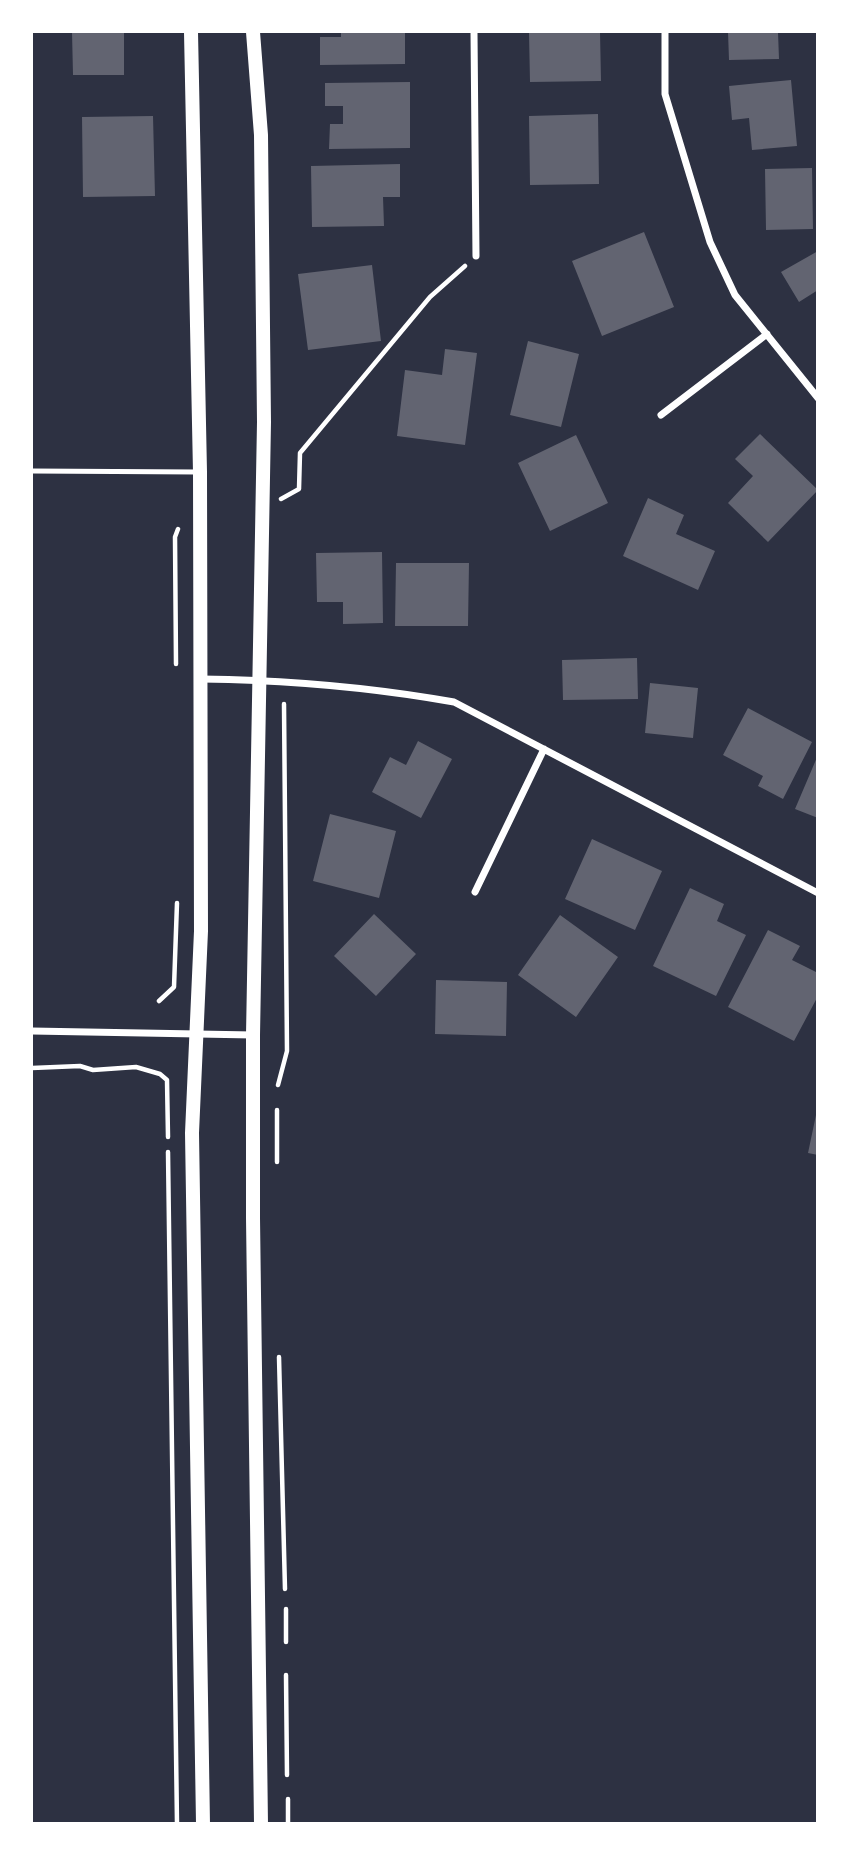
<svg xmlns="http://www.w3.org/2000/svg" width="849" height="1855" font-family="'Titillium Web',sans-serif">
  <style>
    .building { fill: #626471 }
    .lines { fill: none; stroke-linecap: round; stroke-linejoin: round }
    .path { stroke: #fff; stroke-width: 4.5 }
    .service { stroke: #fff; stroke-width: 5 }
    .minor { stroke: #fff; stroke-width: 7 }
    .secondary { stroke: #fff; stroke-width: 14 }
  </style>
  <rect width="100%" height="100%" fill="#2d3142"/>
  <!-- building -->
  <path class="building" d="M 72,32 L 124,32 L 124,75 L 73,75 Z
    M 341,32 L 405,32 L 405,64 L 320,65 L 320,37 L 341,37 Z
    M 529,32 L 600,32 L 601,81 L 530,82 Z
    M 728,32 L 778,32 L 779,59 L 729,60 Z
    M 791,80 L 797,146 L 752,150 L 749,118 L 732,120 L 729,86 Z
    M 410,82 L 410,148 L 329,149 L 330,124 L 343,124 L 343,106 L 325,106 L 325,83 Z
    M 598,114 L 599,184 L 530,185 L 529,116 Z
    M 153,116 L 155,196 L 83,197 L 82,117 Z
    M 400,164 L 400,197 L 383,197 L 384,226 L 312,227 L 311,166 Z
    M 812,168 L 813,229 L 766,230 L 765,169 Z
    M 644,232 L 674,307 L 602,336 L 572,261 Z
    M 818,251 L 818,290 L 799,302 L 781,272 Z
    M 372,265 L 381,341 L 308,350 L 298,274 Z
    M 528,341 L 579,354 L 561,427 L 510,415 Z
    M 445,349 L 477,353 L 465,445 L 397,436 L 405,370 L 442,375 Z
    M 760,434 L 818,490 L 768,542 L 728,503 L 753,476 L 735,459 Z
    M 576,435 L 608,503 L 550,531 L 518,463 Z
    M 648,498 L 684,515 L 676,534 L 715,551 L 698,590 L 623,556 Z
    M 382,552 L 383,623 L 343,624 L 343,602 L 317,602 L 316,553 Z
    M 396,563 L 469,563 L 468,626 L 395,626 Z
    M 637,658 L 638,699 L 563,700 L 562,660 Z
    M 650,683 L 698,688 L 693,738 L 645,733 Z
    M 748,708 L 812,742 L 783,799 L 758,786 L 763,776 L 723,755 Z
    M 418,741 L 452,759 L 421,818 L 372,792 L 390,757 L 406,765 Z
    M 818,755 L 818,818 L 795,809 Z
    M 330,814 L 396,831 L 379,898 L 313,881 Z
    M 592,839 L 662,871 L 635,930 L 565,899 Z
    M 690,888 L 724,904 L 717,921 L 746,935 L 716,996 L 653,966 Z
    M 374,914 L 416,954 L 376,996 L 334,956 Z
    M 560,915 L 618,957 L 576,1017 L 518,975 Z
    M 768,930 L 800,946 L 792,960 L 818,973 L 818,996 L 794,1041 L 728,1007 Z
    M 436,980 L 507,982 L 506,1036 L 435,1034 Z
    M 816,1115 L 818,1115 L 818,1155 L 808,1153 Z"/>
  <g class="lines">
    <!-- path -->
    <path class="path" d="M 281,499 L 299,489 L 300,453 L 430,297 L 465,266
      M 176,664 L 175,537 L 178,529
      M 159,1001 L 174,987 L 177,903
      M 32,1068 L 80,1066 L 93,1070 L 136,1067 L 160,1074 L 167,1080 L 168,1137
      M 278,1085 L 287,1051 L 284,704
      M 168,1152 L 177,1824
      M 277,1162 L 277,1110
      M 279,1357 L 285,1589
      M 286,1609 L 286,1642
      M 286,1675 L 287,1775
      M 288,1799 L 288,1824"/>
    <!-- service -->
    <path class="service" d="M 32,471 L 197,472"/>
    <!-- minor -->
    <path class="minor" d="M 474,32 L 476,256
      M 665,32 L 665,94 L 710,242 L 735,295 L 818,398
      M 661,415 L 767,334
      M 201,679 C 286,680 370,687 454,702 L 818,893
      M 475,892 L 544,749
      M 32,1031 L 253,1035"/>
    <!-- secondary -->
    <path class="secondary" d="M 191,32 L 200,472 L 201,931 L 192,1133 L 203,1824
      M 253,32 L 261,135 L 264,422 L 253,1035 L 253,1218 L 261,1824"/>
  </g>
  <!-- border -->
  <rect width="849" height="1855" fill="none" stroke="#ffffff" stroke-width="66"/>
</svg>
